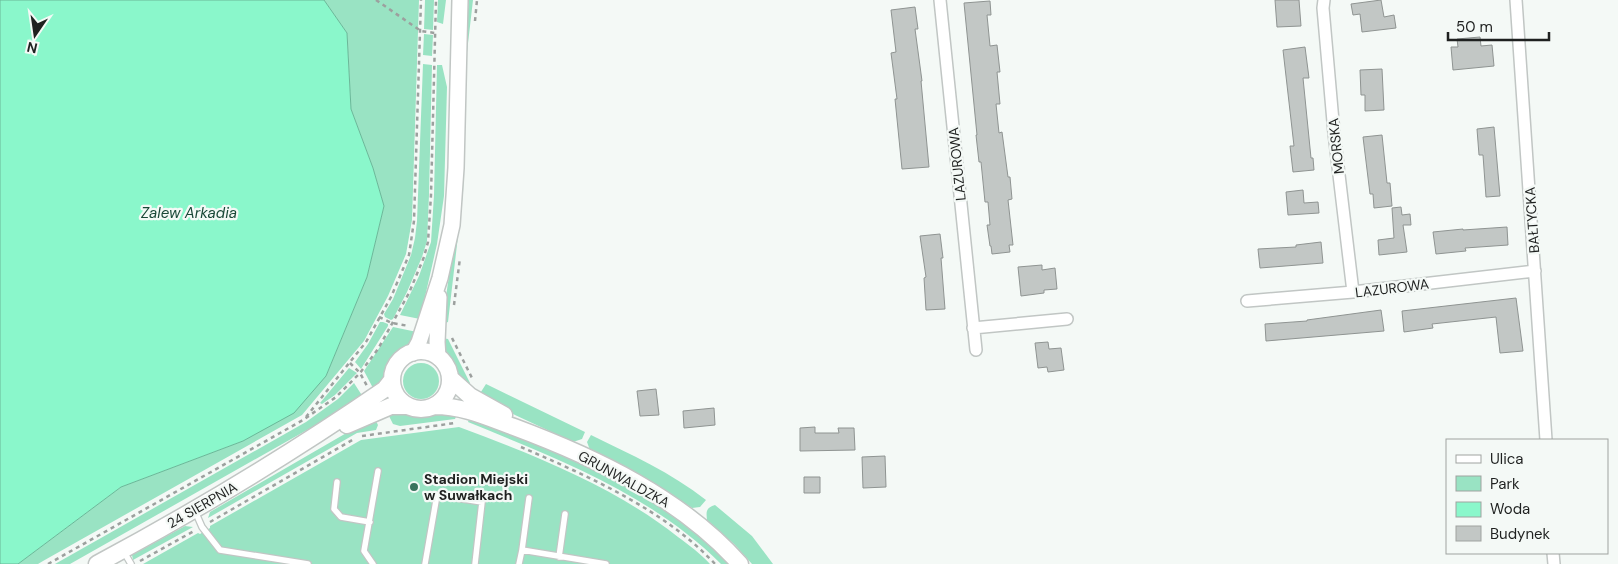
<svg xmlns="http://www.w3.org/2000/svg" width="1618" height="564" font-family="'DM Sans',sans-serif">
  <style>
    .green { fill: #99e3c3 }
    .water { fill: #8af7cb; stroke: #6ab798 }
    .building { fill: #c2c7c5; stroke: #8f9492 }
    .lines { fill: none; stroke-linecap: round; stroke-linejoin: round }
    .service-casing { stroke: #c1c6c4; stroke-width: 8 }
    .minor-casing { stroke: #c1c6c4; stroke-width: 14 }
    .tertiary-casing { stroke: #c1c6c4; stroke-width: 18 }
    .secondary-casing { stroke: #c1c6c4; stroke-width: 19 }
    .path { stroke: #9ca09e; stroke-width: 2.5; stroke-dasharray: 4 4; stroke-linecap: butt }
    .service { stroke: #fff; stroke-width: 5.5 }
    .minor { stroke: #fff; stroke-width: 11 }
    .tertiary { stroke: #fff; stroke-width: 15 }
    .secondary { stroke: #fff; stroke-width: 16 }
    .poi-dot { fill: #39735d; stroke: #f4f9f6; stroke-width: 2 }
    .labels { text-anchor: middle; stroke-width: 4.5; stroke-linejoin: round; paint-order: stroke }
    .street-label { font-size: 14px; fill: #1f2120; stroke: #f4f9f6 }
    .poi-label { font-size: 14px; font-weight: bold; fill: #1f2120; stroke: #f4f9f6; text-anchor: start }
    .water-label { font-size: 15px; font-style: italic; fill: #194837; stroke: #f4f9f6 }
  </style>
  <rect width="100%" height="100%" fill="#f4f9f6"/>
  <!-- green -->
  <path class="green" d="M 324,0 L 419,0 L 412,220 L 406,254 L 388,296 L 364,341 L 302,415 L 43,561 L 38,564 L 18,564 L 121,487 L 243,441 L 326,376 L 367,277 L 384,206 L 373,168 L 351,109 L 347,33 Z
    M 425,0 L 434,0 L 433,30 L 424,29 Z
    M 438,0 L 446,0 L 443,24 L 437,22 Z
    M 469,0 L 473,0 L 467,52 L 463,193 L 448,322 L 442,324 L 458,214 L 464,49 Z
    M 424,34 L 433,35 L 432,56 L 423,55 Z
    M 423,64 L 432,65 L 429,195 L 427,241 L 422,257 L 407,292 L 393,319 L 391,320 L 385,317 L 384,314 L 393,299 L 411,255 L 415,238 L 417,221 Z
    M 437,65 L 442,65 L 447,87 L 444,196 L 437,244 L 420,319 L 400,315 L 419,276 L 431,242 L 434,195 Z
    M 380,322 L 383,322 L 388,324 L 388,326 L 361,369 L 355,362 L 368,344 Z
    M 393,327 L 417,332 L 410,346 L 401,351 L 394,359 L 389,367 L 387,375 L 374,390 L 364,371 Z
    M 442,338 L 448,339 L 470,383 L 468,389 L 458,377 L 454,365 L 443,347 Z
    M403 381a18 18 0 1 1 36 0a18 18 0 1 1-36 0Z
    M 349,368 L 357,373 L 335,395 L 322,404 L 320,403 Z
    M 354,383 L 363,397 L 330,417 L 70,564 L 55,564 L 306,422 L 338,399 Z
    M 486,384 L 585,432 L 582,439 L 573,442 L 515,415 L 479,395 Z
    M 402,411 C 423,419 436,413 458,412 L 455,419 L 400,426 L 393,424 L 387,412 Z
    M 374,417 L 378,425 L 376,430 L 357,433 L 208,518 L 210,512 Z
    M 470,417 C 510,433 548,449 587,467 C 614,481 642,494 667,512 C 689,527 710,545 729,564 L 721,564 C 651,494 558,459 468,422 Z
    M 459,427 C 534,455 615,487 678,537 C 689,545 701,554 710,564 L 143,564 L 198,533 L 200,534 L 210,528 L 210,526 L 361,440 Z
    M 591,435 C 630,454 672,473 706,500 L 700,507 L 692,508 C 659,486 626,467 590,450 L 587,442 Z
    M 715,505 L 752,536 L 773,564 L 752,564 L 735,545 L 707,520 C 706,511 706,508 715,505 Z
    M 185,526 L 193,527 L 133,560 L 132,555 Z"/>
  <!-- water -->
  <path class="water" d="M 0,0 L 324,0 L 347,33 L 351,109 L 373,168 L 384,206 L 367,277 L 326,376 L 294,413 L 243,441 L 121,487 L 18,564 L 0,564 Z"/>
  <!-- building -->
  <path class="building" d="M 1275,0 L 1299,0 L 1301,26 L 1277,27 Z
    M 1381,0 L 1384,17 L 1394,15 L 1396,28 L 1362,32 L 1360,14 L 1353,15 L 1351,4 Z
    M 990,1 L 991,15 L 987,15 L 990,46 L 997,45 L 1000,72 L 997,72 L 1000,104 L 996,104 L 999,133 L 1002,132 L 1008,177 L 1010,177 L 1012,199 L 1008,200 L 1013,245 L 1009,245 L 1010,252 L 992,254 L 991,246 L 990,246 L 987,225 L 990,225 L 988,202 L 985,202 L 981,162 L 979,162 L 976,135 L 977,135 L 964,3 Z
    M 915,7 L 918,29 L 915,29 L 922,81 L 921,81 L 929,167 L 902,169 L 895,99 L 897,99 L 891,53 L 896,52 L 891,10 Z
    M 1480,37 L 1481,46 L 1492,45 L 1494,66 L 1453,70 L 1451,47 L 1458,47 L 1457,39 Z
    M 1305,47 L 1309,78 L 1303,78 L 1311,158 L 1313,158 L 1314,170 L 1293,172 L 1290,146 L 1294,146 L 1283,50 Z
    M 1382,69 L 1384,110 L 1365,111 L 1365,95 L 1361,95 L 1360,70 Z
    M 1494,127 L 1500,196 L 1486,197 L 1483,155 L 1479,155 L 1477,129 Z
    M 1382,135 L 1387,183 L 1390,183 L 1392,206 L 1374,208 L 1373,194 L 1370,194 L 1363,137 Z
    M 1303,190 L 1304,203 L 1318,202 L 1319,213 L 1288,215 L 1286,192 Z
    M 1401,207 L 1402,215 L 1410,214 L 1411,225 L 1403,225 L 1407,252 L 1379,255 L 1378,240 L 1394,238 L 1392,208 Z
    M 1507,227 L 1508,245 L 1465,248 L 1466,251 L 1436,254 L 1433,232 L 1463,229 L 1463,230 Z
    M 940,234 L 943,258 L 941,258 L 945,309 L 926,310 L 924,278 L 926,277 L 920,236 Z
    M 1321,242 L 1323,263 L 1260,268 L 1258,249 L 1296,247 L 1296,245 Z
    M 1042,265 L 1042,270 L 1055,268 L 1057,289 L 1044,290 L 1044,293 L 1021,296 L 1018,267 Z
    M 1516,298 L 1523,351 L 1500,353 L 1496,317 L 1432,324 L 1433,328 L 1404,332 L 1402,311 Z
    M 1381,310 L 1384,331 L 1266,341 L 1265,324 L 1307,321 L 1307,320 Z
    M 1048,342 L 1049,349 L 1061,348 L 1064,370 L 1048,372 L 1047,367 L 1038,368 L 1035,343 Z
    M 656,389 L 659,415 L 640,416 L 637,391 Z
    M 714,408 L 715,425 L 684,428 L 683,411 Z
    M 815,427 L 815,433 L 839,433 L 838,428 L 854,428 L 855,450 L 800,451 L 800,428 Z
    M 885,456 L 886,487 L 863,488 L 862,457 Z
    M 804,477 L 820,477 L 820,493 L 804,493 Z"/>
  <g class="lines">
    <defs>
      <path id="service" d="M 337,482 L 334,509 L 341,517 L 370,522
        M 529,498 L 522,550 L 606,564
        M 195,511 L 202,527 L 220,550 L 308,564
        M 124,552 L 131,564
        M 559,557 L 565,514
        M 373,564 L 364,551 L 378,471
        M 425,564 L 437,495 L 482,502 L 475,564
        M 519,564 L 522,550"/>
      <path id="minor" d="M 940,0 L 976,350
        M 1324,0 L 1323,8 L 1334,133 L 1353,292
        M 1516,0 L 1546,440
        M 1247,301 L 1353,292 L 1535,271
        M 973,328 L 1067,319
        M 1553,553 L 1554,564"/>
      <path id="tertiary" d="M 413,353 L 419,342 L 440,278 L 452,225 L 456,168 L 460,0
        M 438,357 L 437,342 L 439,297"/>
      <path id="secondary" d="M392 380a29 29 0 1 1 58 0a29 29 0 1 1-58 0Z
        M 450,378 L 470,396 L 504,415
        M 434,406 C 464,406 487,417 514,427 C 597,458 681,498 740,564
        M 347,425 L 391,406 L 408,406
        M 97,564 C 196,511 292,453 385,389 L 392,380"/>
    </defs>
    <!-- service casing -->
    <use href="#service" class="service-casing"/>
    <!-- minor casing -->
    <use href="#minor" class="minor-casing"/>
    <!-- tertiary casing -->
    <use href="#tertiary" class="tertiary-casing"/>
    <!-- secondary casing -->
    <use href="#secondary" class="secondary-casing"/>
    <!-- path -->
    <path class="path" d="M 376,0 L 421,31 L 435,33
      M 475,21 L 477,0
      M 454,305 L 460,258
      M 379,317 L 392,323 L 409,326
      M 452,338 L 472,378
      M 350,363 L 360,373 L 367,386
      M 306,417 L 366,342 L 391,297 L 409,255 L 414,221 L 421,0
      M 362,436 L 455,423
      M 521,447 C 588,476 665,510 715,564
      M 210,522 L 354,439
      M 140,561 L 194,531
      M 48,564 L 303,420 L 336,397 L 360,373 L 378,349 L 409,293 L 424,257 L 428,242 L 431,195 L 436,0"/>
    <!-- service -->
    <use href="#service" class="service"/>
    <!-- minor -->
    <use href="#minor" class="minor"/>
    <!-- tertiary -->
    <use href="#tertiary" class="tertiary"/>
    <!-- secondary -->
    <use href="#secondary" class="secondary"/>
  </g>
  <!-- markers -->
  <circle class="poi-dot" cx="414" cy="487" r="5"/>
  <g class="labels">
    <!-- street labels -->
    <g class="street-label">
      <text transform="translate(1336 146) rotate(-96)" y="5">MORSKA</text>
      <text transform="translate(957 164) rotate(-96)" y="5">LAZUROWA</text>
      <text transform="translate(1532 220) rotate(-94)" y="5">BAŁTYCKA</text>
      <text transform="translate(1392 288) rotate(-7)" y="5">LAZUROWA</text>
      <text transform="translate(624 479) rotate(29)" y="5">GRUNWALDZKA</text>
      <text transform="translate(202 505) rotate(-30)" y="5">24 SIERPNIA</text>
    </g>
    <!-- poi labels -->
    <g class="poi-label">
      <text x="424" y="484">Stadion Miejski<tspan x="424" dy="16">w Suwałkach</tspan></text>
    </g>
    <!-- water labels -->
    <g class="water-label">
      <text x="189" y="218">Zalew Arkadia</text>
    </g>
  </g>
  <!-- legend -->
  <rect x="1446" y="439" width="162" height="115" fill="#f4f9f6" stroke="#9fa3a0"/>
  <rect x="1456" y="455" width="25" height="8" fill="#ffffff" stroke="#9fa3a0"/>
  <text x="1490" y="464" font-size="15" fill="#1f2120">Ulica</text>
  <rect x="1456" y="476" width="25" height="15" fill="#99e3c3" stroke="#9fa3a0"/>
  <text x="1490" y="489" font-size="15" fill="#1f2120">Park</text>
  <rect x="1456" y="502" width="25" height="15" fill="#8af7cb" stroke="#9fa3a0"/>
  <text x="1490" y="514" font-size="15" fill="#1f2120">Woda</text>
  <rect x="1456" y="526" width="25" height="15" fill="#c2c7c5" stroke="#9fa3a0"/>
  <text x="1490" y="539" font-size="15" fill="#1f2120">Budynek</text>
  <!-- north arrow -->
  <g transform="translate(35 35) rotate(193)" stroke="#f4f9f6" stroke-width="4" paint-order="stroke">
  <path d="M0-4L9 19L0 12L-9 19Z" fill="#1f2120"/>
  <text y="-8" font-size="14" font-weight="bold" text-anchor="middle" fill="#1f2120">N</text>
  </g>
  <!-- scale -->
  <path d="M1448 32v8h101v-8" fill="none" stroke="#1f2120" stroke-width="2.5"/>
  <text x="1456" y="32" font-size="15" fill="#1f2120" stroke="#f4f9f6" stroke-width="4" paint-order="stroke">50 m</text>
</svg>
